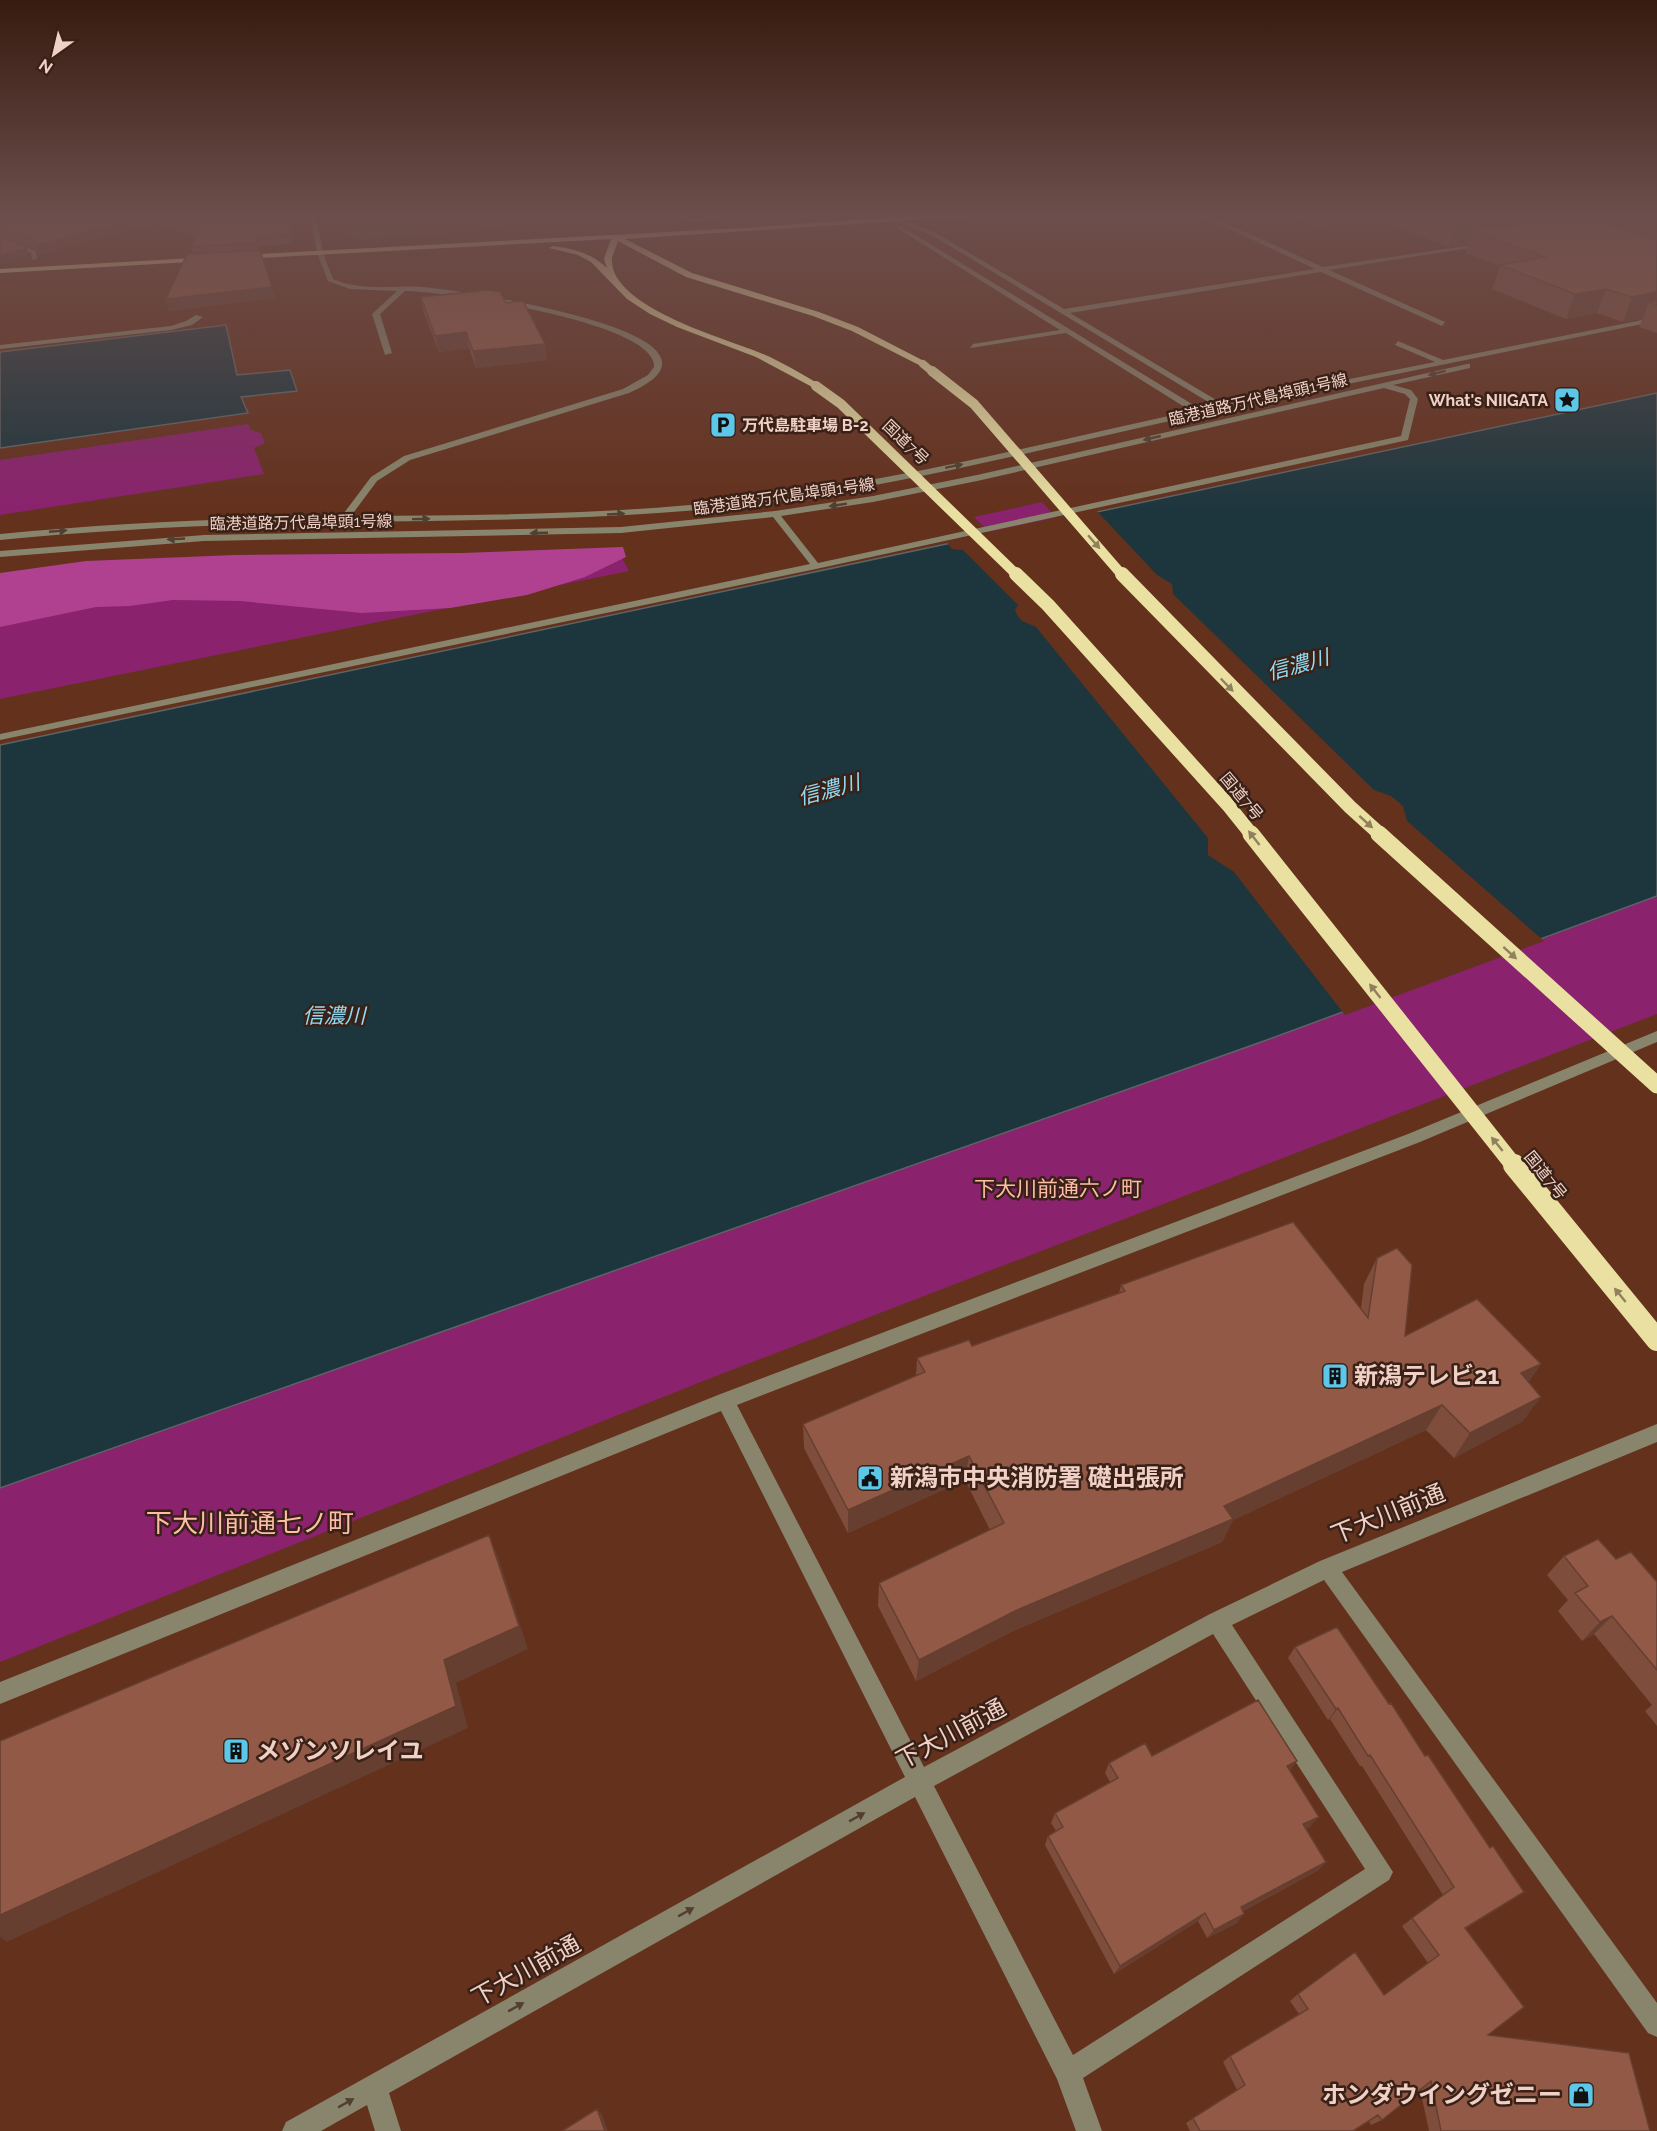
<svg xmlns="http://www.w3.org/2000/svg" width="1657" height="2131" font-family="Raleway,'Noto Sans JP',sans-serif">
  <style>
    .green { fill: #8a226e }
    .forest { fill: #b04190 }
    .water { fill: #1d363e; stroke: #5d6466; stroke-width: 1.5 }
    .pier { fill: #64311d }
    .lines { fill: none; stroke-linecap: round; stroke-linejoin: round }
    .minor { fill: #88856c; fill-rule: evenodd }
    .highway { fill: #e9e0a2; fill-rule: evenodd }
    .highway-bridge-far4 { stroke: #e9e0a2; stroke-width: 8 }
    .highway-bridge-far3 { stroke: #e9e0a2; stroke-width: 10 }
    .highway-bridge-far2 { stroke: #e9e0a2; stroke-width: 14 }
    .highway-bridge-far1 { stroke: #e9e0a2; stroke-width: 17 }
    .highway-bridge { stroke: #e9e0a2; stroke-width: 22 }
    .wall { fill: #7e4d3c }
    .shaded-wall { fill: #663f31 }
    .building { fill: #925a46; stroke: #663f31; stroke-width: 1.5 }
    .oneway { fill: #513f31 }
    .oneway2 { fill: #91805d }
    .labels { text-anchor: middle; stroke-width: 5; stroke-linejoin: round; paint-order: stroke }
    .far-street-label { font-size: 16px; fill: #f1d1c5; stroke: #392118 }
    .far-poi-label { font-size: 16px; font-weight: bold; fill: #f1d1c5; stroke: #392118; text-anchor: end }
    .water-label { font-size: 21px; font-style: italic; fill: #92dbf3; stroke: #392118 }
    .neighbourhood-label { font-size: 21px; fill: #fdbda6; stroke: #392118 }
    .near-poi-label { font-size: 24px; font-weight: bold; fill: #f1d1c5; stroke: #392118; text-anchor: start }
    .near-street-label { font-size: 24px; fill: #f1d1c5; stroke: #392118 }
    .near-neighbourhood-label { font-size: 26px; fill: #fdbda6; stroke: #392118 }
  </style>
  <rect width="100%" height="100%" fill="#64311d"/>
  <!-- green -->
  <path class="green" d="M 248,424 L 251,430 L 261,433 L 265,443 L 254,448 L 264,474 L 0,515 L 0,460 Z
    M 1042,502 L 1127,596 L 1490,958 L 1657,896 L 1657,1014 L 711,1378 L 0,1662 L 0,1488 L 1264,1041 L 1059,601 L 974,517 Z
    M 616,547 L 629,571 L 0,699 L 0,574 L 536,553 Z"/>
  <!-- forest -->
  <path class="forest" d="M 623,547 L 626,557 L 585,577 L 527,595 L 450,608 L 362,613 L 240,601 L 173,600 L 130,606 L 96,607 L 0,627 L 0,573 L 86,561 L 235,555 L 462,553 Z"/>
  <!-- water -->
  <path class="water" d="M 226,325 L 237,375 L 290,370 L 297,391 L 241,397 L 248,413 L 0,448 L 0,352 Z
    M 1657,393 L 1657,896 L 1264,1041 L 0,1488 L 0,745 Z"/>
  <!-- pier -->
  <path class="pier" d="M 1095,509 L 1157,575 L 1172,584 L 1173,594 L 1374,790 L 1391,796 L 1403,806 L 1407,821 L 1544,941 L 1345,1015 L 1234,872 L 1208,855 L 1208,838 L 1036,627 L 1022,621 L 1017,615 L 1015,610 L 1018,605 L 963,550 L 952,549 L 946,541 Z"/>
  <g class="lines">
    <!-- minor -->
    <path class="minor" d="M 304,213 L 311,213 L 317,219 L 323,253 L 333,279 C 362,292 393,285 423,287 C 465,291 642,319 660,356 C 670,374 642,387 629,393 L 410,460 L 377,481 L 351,516 C 489,515 626,515 764,497 C 908,478 1049,442 1191,411 L 1066,333 L 970,348 L 973,344 L 1060,330 L 897,228 L 899,225 L 1200,409 L 1215,406 L 930,234 L 872,213 L 881,213 L 934,232 L 1064,309 L 1315,269 L 1195,213 L 1203,213 L 1323,267 L 1486,243 L 1489,245 L 1329,270 L 1445,322 L 1442,326 L 1321,272 L 1070,313 L 1223,404 L 1435,362 L 1395,345 L 1398,341 L 1443,360 L 1657,317 L 1657,321 L 1229,408 L 1225,411 L 1221,410 L 1197,415 C 1053,446 909,484 763,503 C 625,520 486,520 347,522 L 340,529 L 335,526 L 338,522 C 225,524 113,529 0,540 L 0,534 C 114,523 227,518 341,517 L 371,477 L 404,456 L 623,389 L 648,375 L 654,367 C 658,322 442,291 405,291 L 380,314 L 392,353 L 385,355 L 372,314 L 397,291 L 350,289 L 328,281 L 317,253 L 311,220 Z
      M 662,213 L 696,218 L 739,213 L 696,222 Z
      M 0,238 L 36,251 L 37,259 L 32,260 L 31,253 L 0,242 Z
      M 196,315 L 203,317 L 192,325 L 171,330 L 0,349 L 0,345 L 171,326 L 186,321 Z
      M 1467,364 L 1470,364 L 1470,368 L 1393,385 L 1411,390 L 1418,399 L 1408,440 L 816,569 L 0,740 L 0,734 L 810,564 L 773,517 L 621,533 L 204,541 L 0,557 L 0,551 L 204,535 L 621,527 L 775,511 L 873,496 L 977,475 ZM 1384,388 L 1405,394 L 1410,399 L 1401,436 L 818,563 L 781,516 L 873,502 L 977,481 Z
      M 1657,1031 L 1657,1042 L 1420,1142 L 737,1405 L 924,1767 L 1210,1614 L 1320,1561 L 1657,1424 L 1657,1442 L 1342,1572 L 1657,2003 L 1657,2037 L 1648,2033 L 1324,1580 L 1232,1625 L 1393,1872 L 1389,1880 L 1083,2078 L 1102,2131 L 1076,2131 L 1057,2079 L 915,1797 L 389,2093 L 401,2131 L 375,2131 L 367,2105 L 321,2131 L 282,2131 L 286,2122 L 905,1777 L 721,1411 L 0,1704 L 0,1682 L 718,1395 L 1408,1134 ZM 1213,1634 L 1365,1869 L 1073,2055 L 934,1786 Z"/>
    <!-- highway -->
    <path class="highway" d="M 956,213 L 993,213 L 989,215 L 625,239 L 692,273 L 819,312 L 858,327 L 926,362 L 928,364 L 923,367 L 852,331 L 813,316 L 686,277 L 618,241 C 617,246 613,253 612,258 C 608,305 720,337 753,350 C 777,359 798,372 819,384 L 821,386 L 816,389 L 756,357 L 677,327 L 650,314 L 627,299 L 591,262 L 578,255 L 549,248 L 553,246 C 574,249 591,253 607,268 L 604,259 L 611,239 L 239,259 L 235,257 L 239,255 L 742,228 Z
      M 211,257 L 212,259 L 208,261 L 0,273 L 0,269 Z"/>
    <!-- highway-bridge-far4 -->
    <path class="highway-bridge-far4" d="M 923,364 L 934,373"/>
    <!-- highway-bridge-far3 -->
    <path class="highway-bridge-far3" d="M 932,371 L 974,404 L 1123,576
      M 816,386 L 841,404 L 1018,576"/>
    <!-- highway-bridge-far2 -->
    <path class="highway-bridge-far2" d="M 1016,574 L 1048,605 L 1228,805 L 1252,835
      M 1122,574 L 1350,807 L 1381,835"/>
    <!-- highway-bridge-far1 -->
    <path class="highway-bridge-far1" d="M 1251,834 L 1515,1167
      M 1379,834 L 1657,1085"/>
    <!-- highway-bridge -->
    <path class="highway-bridge" d="M 1514,1165 L 1657,1340"/>
  </g>
  <!-- wall -->
  <path class="wall" d="M 0,213 L 297,213 L 291,244 L 258,246 L 275,298 L 169,311 L 166,299 L 193,254 L 191,247 L 196,236 L 155,223 L 39,255 L 36,249 L 0,237 Z
    M 733,213 L 828,213 L 734,219 Z
    M 1284,213 L 1657,213 L 1657,333 L 1639,327 L 1643,318 L 1623,322 L 1597,313 L 1566,319 L 1492,289 L 1500,266 L 1465,253 L 1468,244 L 1449,247 L 1374,218 L 1316,227 Z
    M 421,297 L 506,303 L 545,344 L 547,360 L 476,368 L 469,348 L 439,352 L 424,313 Z
    M 1377,1258 L 1405,1336 L 1529,1383 L 1523,1421 L 1454,1458 L 1426,1430 L 1233,1520 L 1222,1542 L 1011,1632 L 916,1681 L 878,1606 L 879,1583 L 990,1530 L 965,1480 L 848,1533 L 804,1448 L 803,1424 L 916,1376 L 917,1358 L 972,1346 L 1119,1293 L 1121,1285 L 1361,1308 L 1364,1284 Z
    M 1564,1556 L 1616,1559 L 1657,1582 L 1657,1726 L 1645,1711 L 1652,1705 L 1594,1634 L 1582,1641 L 1558,1611 L 1568,1600 L 1547,1575 Z
    M 1295,1647 L 1512,1900 L 1465,1929 L 1488,2035 L 1650,2131 L 1429,2131 L 1420,2089 L 1382,2120 L 1371,2125 L 1369,2121 L 1353,2131 L 1190,2131 L 1186,2123 L 1237,2090 L 1223,2062 L 1230,2056 L 1299,2014 L 1290,2001 L 1298,1994 L 1384,1995 L 1428,1963 L 1402,1926 L 1443,1895 L 1362,1766 L 1360,1766 L 1330,1719 L 1328,1720 L 1288,1658 Z
    M 1152,1756 L 1297,1761 L 1290,1770 L 1310,1827 L 1306,1829 L 1326,1862 L 1317,1871 L 1243,1911 L 1237,1923 L 1207,1938 L 1198,1921 L 1114,1974 L 1045,1845 L 1048,1836 L 1056,1831 L 1051,1823 L 1055,1813 L 1110,1782 L 1105,1773 L 1109,1763 Z"/>
  <!-- shaded-wall -->
  <path class="shaded-wall" d="M 293,213 L 297,213 L 291,244 L 289,235 Z
    M 436,213 L 500,213 L 502,229 L 356,240 L 355,237 L 344,238 L 339,217 Z
    M 1319,213 L 1375,213 L 1374,218 L 1316,227 Z
    M 1536,213 L 1563,213 L 1557,231 L 1472,231 L 1468,244 L 1449,247 L 1456,225 Z
    M 1580,213 L 1597,213 L 1593,225 L 1574,229 Z
    M 152,214 L 155,223 L 39,255 L 35,246 Z
    M 26,246 L 29,258 L 6,264 L 0,264 L 0,255 Z
    M 272,287 L 275,298 L 169,311 L 166,299 Z
    M 1606,289 L 1597,313 L 1566,319 L 1575,294 Z
    M 1657,292 L 1657,305 L 1649,302 L 1643,318 L 1623,322 L 1632,297 Z
    M 466,332 L 469,348 L 439,352 L 435,336 Z
    M 545,344 L 547,360 L 476,368 L 473,351 Z
    M 1541,1364 L 1524,1390 L 1521,1373 Z
    M 1541,1397 L 1523,1421 L 1454,1458 L 1470,1433 Z
    M 1442,1405 L 1426,1430 L 1233,1520 L 1222,1542 L 1011,1632 L 916,1681 L 919,1660 L 1224,1506 Z
    M 969,1456 L 965,1480 L 848,1533 L 848,1510 Z
    M 489,1535 L 499,1560 L 528,1649 L 456,1683 L 468,1728 L 7,1942 L 0,1937 L 0,1915 L 444,1660 Z
    M 1612,1616 L 1594,1634 L 1582,1641 L 1600,1622 Z
    M 1338,1708 L 1330,1719 L 1328,1720 L 1336,1709 Z
    M 1297,1761 L 1289,1771 L 1287,1766 Z
    M 1319,1817 L 1310,1827 L 1295,1834 L 1303,1824 Z
    M 1326,1862 L 1317,1871 L 1233,1916 L 1241,1907 Z
    M 1524,1892 L 1512,1900 L 1454,1936 L 1465,1928 Z
    M 1205,1913 L 1198,1921 L 1114,1974 L 1120,1966 Z
    M 1244,1914 L 1237,1923 L 1207,1938 L 1214,1930 Z
    M 597,2109 L 602,2114 L 608,2131 L 605,2131 Z"/>
  <!-- building -->
  <path class="building" d="M 0,213 L 293,213 L 289,235 L 255,237 L 257,243 L 191,247 L 200,229 L 152,214 L 35,246 L 33,240 L 0,229 Z
    M 338,213 L 436,213 L 351,219 L 351,216 L 339,217 Z
    M 1425,213 L 1536,213 L 1456,225 Z
    M 1602,213 L 1657,213 L 1657,232 Z
    M 1580,215 L 1657,240 L 1657,292 L 1632,297 L 1606,289 L 1575,294 L 1500,265 L 1545,257 L 1472,231 Z
    M 0,237 L 26,246 L 26,249 L 0,255 Z
    M 260,250 L 272,287 L 166,299 L 187,254 Z
    M 489,290 L 500,292 L 506,303 L 523,301 L 545,344 L 473,351 L 466,332 L 435,336 L 421,297 Z
    M 1657,301 L 1657,305 L 1649,302 Z
    M 1293,1222 L 1368,1318 L 1377,1258 L 1397,1248 L 1412,1265 L 1405,1336 L 1477,1299 L 1541,1364 L 1521,1373 L 1541,1397 L 1470,1433 L 1442,1405 L 1224,1506 L 1233,1519 L 1017,1610 L 919,1660 L 879,1583 L 1004,1523 L 969,1456 L 848,1510 L 803,1424 L 925,1372 L 917,1358 L 969,1340 L 972,1346 L 1125,1291 L 1121,1285 Z
    M 489,1535 L 519,1626 L 444,1660 L 456,1706 L 0,1915 L 0,1741 Z
    M 1598,1539 L 1616,1559 L 1631,1552 L 1657,1582 L 1657,1670 L 1612,1616 L 1600,1622 L 1575,1593 L 1588,1586 L 1564,1556 Z
    M 1337,1627 L 1389,1704 L 1391,1703 L 1425,1756 L 1428,1755 L 1490,1848 L 1493,1846 L 1524,1892 L 1465,1928 L 1524,2007 L 1488,2035 L 1629,2053 L 1650,2131 L 1441,2131 L 1431,2081 L 1382,2120 L 1378,2115 L 1353,2131 L 1200,2131 L 1193,2118 L 1245,2085 L 1230,2056 L 1308,2009 L 1298,1994 L 1355,1952 L 1384,1995 L 1439,1955 L 1412,1918 L 1454,1887 L 1370,1755 L 1368,1756 L 1338,1708 L 1336,1709 L 1295,1647 Z
    M 1258,1700 L 1297,1761 L 1287,1766 L 1319,1817 L 1303,1824 L 1326,1862 L 1241,1907 L 1244,1914 L 1214,1930 L 1205,1913 L 1120,1966 L 1048,1836 L 1063,1827 L 1055,1813 L 1118,1778 L 1109,1763 L 1145,1743 L 1152,1756 Z
    M 597,2109 L 605,2131 L 562,2131 Z"/>
  <!-- one-way arrows -->
  <defs><path id="oneway-solid" d="M-6-.8H1V-3.2L6.5 0L1 3.2V.8H-6Z" transform="scale(1.5)"/></defs>
  <g class="oneway">
    <use href="#oneway-solid" transform="translate(1437 373) rotate(166)"/>
    <use href="#oneway-solid" transform="translate(1152 438) rotate(167)"/>
    <use href="#oneway-solid" transform="translate(954 466) rotate(-12)"/>
    <use href="#oneway-solid" transform="translate(838 505) rotate(171)"/>
    <use href="#oneway-solid" transform="translate(616 514) rotate(-3)"/>
    <use href="#oneway-solid" transform="translate(421 519) rotate(-1)"/>
    <use href="#oneway-solid" transform="translate(58 531) rotate(-5)"/>
    <use href="#oneway-solid" transform="translate(539 533) rotate(178)"/>
    <use href="#oneway-solid" transform="translate(176 539) rotate(177)"/>
    <use href="#oneway-solid" transform="translate(857 1817) rotate(-29)"/>
    <use href="#oneway-solid" transform="translate(686 1912) rotate(-29)"/>
    <use href="#oneway-solid" transform="translate(516 2007) rotate(-29)"/>
    <use href="#oneway-solid" transform="translate(346 2103) rotate(-29)"/>
  </g>
  <g class="oneway2">
    <use href="#oneway-solid" transform="translate(1094 542) rotate(49)"/>
    <use href="#oneway-solid" transform="translate(1227 685) rotate(46)"/>
    <use href="#oneway-solid" transform="translate(1366 822) rotate(42)"/>
    <use href="#oneway-solid" transform="translate(1254 838) rotate(-128)"/>
    <use href="#oneway-solid" transform="translate(1510 953) rotate(42)"/>
    <use href="#oneway-solid" transform="translate(1375 991) rotate(-128)"/>
    <use href="#oneway-solid" transform="translate(1497 1144) rotate(-129)"/>
    <use href="#oneway-solid" transform="translate(1620 1295) rotate(-129)"/>
  </g>
  <!-- sky -->
  <linearGradient id="sky" x2="0" y2="1"><stop stop-color="#371b10"/><stop offset="0.42" stop-color="#6c4e4c"/><stop offset="1" stop-color="#6c4e4c" stop-opacity="0"/></linearGradient>
  <rect width="1657" height="511" fill="url(#sky)"/>
  <!-- icons -->
  <defs>
    <symbol id="sight-square" viewBox="-11 -11 22 22"><rect x="-9" y="-9" width="18" height="18" rx="4" fill="#5cc7e8" stroke="#392118"/><path d="M0-6L1.8-2.2L6-1.7L2.9 1.2L3.7 5.4L0 3.3L-3.7 5.4L-2.9 1.2L-6-1.7L-1.8-2.2Z" fill="#111"/></symbol>
    <symbol id="parking-square" viewBox="-11 -11 22 22"><rect x="-9" y="-9" width="18" height="18" rx="4" fill="#5cc7e8" stroke="#392118"/><path d="M-3.5-5.5H1a3.5 3.5 0 0 1 0 7H-1V5.5H-3.5ZM-1-3.4V-.6H.8a1.4 1.4 0 0 0 0-2.8Z" fill="#111"/></symbol>
    <symbol id="building-square" viewBox="-11 -11 22 22"><rect x="-9" y="-9" width="18" height="18" rx="4" fill="#5cc7e8" stroke="#392118"/><path d="M-4-6H4V6H1V3H-1V6H-4ZM-2.5-4.3h1.7v1.8h-1.7ZM.8-4.3h1.7v1.8H.8ZM-2.5-1h1.7V.8h-1.7ZM.8-1h1.7V.8H.8Z" fill="#111"/></symbol>
    <symbol id="civic-square" viewBox="-11 -11 22 22"><rect x="-9" y="-9" width="18" height="18" rx="4" fill="#5cc7e8" stroke="#392118"/><path d="M-.6-6.5H3V-4.5H.6V-3L4-1V1h2V6H-6V1h2V-1L-.6-3ZM-1.2 2.5V6h2.4V2.5Z" fill="#111"/></symbol>
    <symbol id="shop-square" viewBox="-11 -11 22 22"><rect x="-9" y="-9" width="18" height="18" rx="4" fill="#5cc7e8" stroke="#392118"/><path d="M-5-2.5h2.3a2.7 3.5 0 0 1 5.4 0H5L5.5 6h-11ZM-1.5-2.5h3a1.5 2.3 0 0 0-3 0Z" fill="#111"/></symbol>
  </defs>
  <g fill-rule="evenodd">
    <use href="#sight-square" x="1552" y="385" width="30" height="30"/>
    <use href="#parking-square" x="708" y="410" width="30" height="30"/>
    <use href="#building-square" x="1320" y="1361" width="30" height="30"/>
    <use href="#civic-square" x="855" y="1463" width="30" height="30"/>
    <use href="#building-square" x="221" y="1736" width="30" height="30"/>
    <use href="#shop-square" x="1566" y="2080" width="30" height="30"/>
  </g>
  <g class="labels">
    <!-- far-street labels -->
    <g class="far-street-label">
      <text transform="translate(1258 399) rotate(-13)" y="6">臨港道路万代島埠頭1号線</text>
      <text transform="translate(906 442) rotate(44)" y="6">国道7号</text>
      <text transform="translate(784 496) rotate(-8)" y="6">臨港道路万代島埠頭1号線</text>
      <text transform="translate(301 522) rotate(-1)" y="6">臨港道路万代島埠頭1号線</text>
      <text transform="translate(1242 796) rotate(50)" y="6">国道7号</text>
      <text transform="translate(1546 1175) rotate(51)" y="6">国道7号</text>
    </g>
    <!-- far-poi labels -->
    <g class="far-poi-label">
      <text x="1548" y="406">What's NIIGATA</text>
      <text x="742" y="431" text-anchor="start">万代島駐車場 B-2</text>
    </g>
    <!-- water labels -->
    <g class="water-label">
      <text transform="translate(1298 665) rotate(-15)" y="7">信濃川</text>
      <text transform="translate(829 790) rotate(-15)" y="7">信濃川</text>
      <text x="334" y="1023">信濃川</text>
    </g>
    <!-- neighbourhood labels -->
    <g class="neighbourhood-label">
      <text x="1058" y="1196">下大川前通六ノ町</text>
    </g>
    <!-- near-poi labels -->
    <g class="near-poi-label">
      <text x="1354" y="1384">新潟テレビ21</text>
      <text x="890" y="1486">新潟市中央消防署 礎出張所</text>
      <text x="256" y="1759">メゾンソレイユ</text>
      <text x="1562" y="2103" text-anchor="end">ホンダウイングゼニー</text>
    </g>
    <!-- near-street labels -->
    <g class="near-street-label">
      <text transform="translate(1388 1514) rotate(-22)" y="8">下大川前通</text>
      <text transform="translate(951 1734) rotate(-28)" y="8">下大川前通</text>
      <text transform="translate(526 1971) rotate(-29)" y="8">下大川前通</text>
    </g>
    <!-- near-neighbourhood labels -->
    <g class="near-neighbourhood-label">
      <text x="250" y="1532">下大川前通七ノ町</text>
    </g>
  </g>
  <!-- north arrow -->
  <g transform="translate(54 54) rotate(214)" stroke="#392118" stroke-width="4.5" paint-order="stroke">
  <path d="M0-4.5L10 22L0 15L-10 22Z" fill="#f1d1c5"/>
  <text y="-9" font-size="16" font-weight="bold" text-anchor="middle" fill="#f1d1c5">N</text>
  </g>
</svg>
